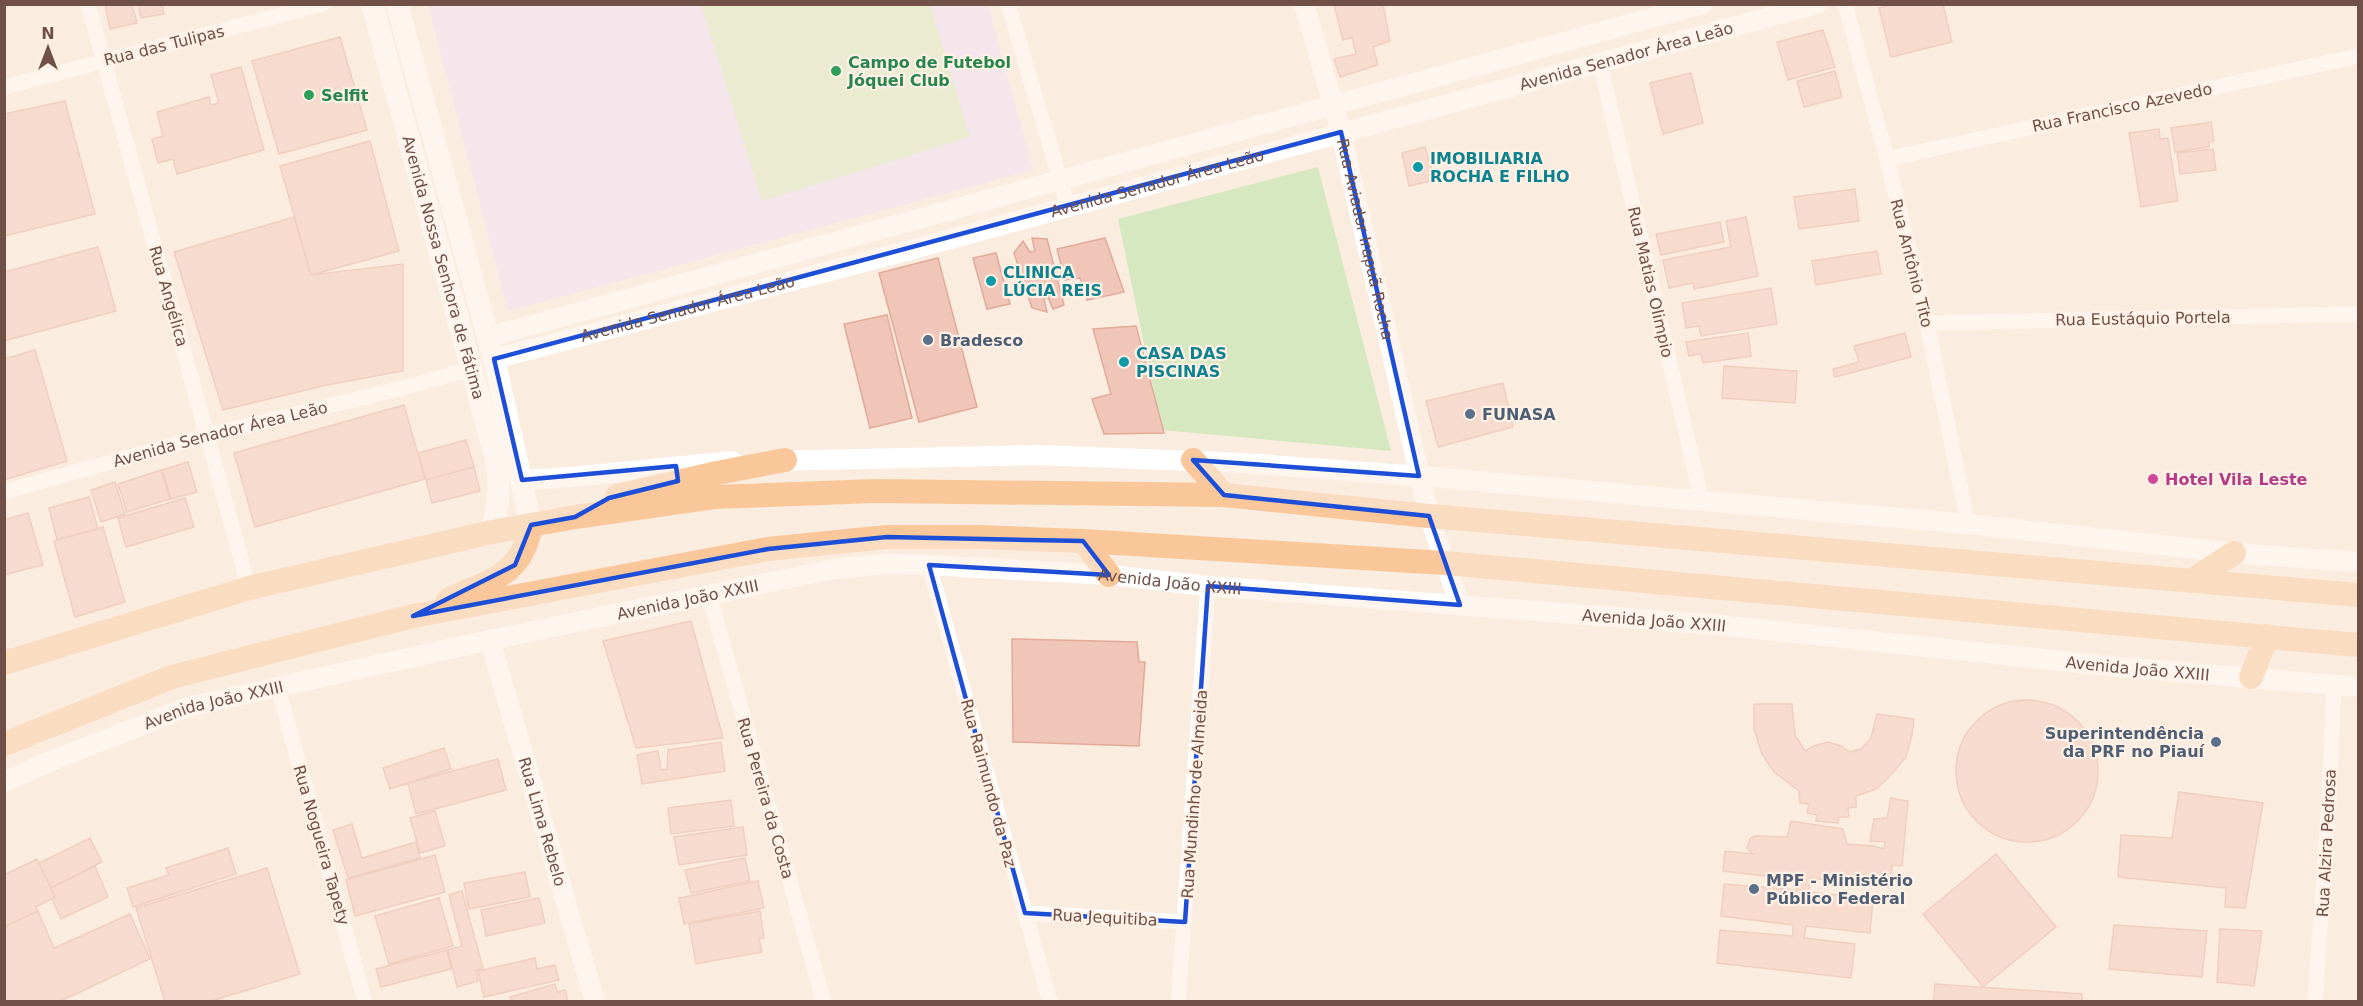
<svg xmlns="http://www.w3.org/2000/svg" width="2363" height="1006" font-family="'DejaVu Sans',sans-serif">
  <style>
    .education { fill: #eaddf7 }
    .green { fill: #d6e8bf }
    .building { fill: #f0c6b8; stroke: #e2aa99; stroke-width: 1.5 }
    .lines { fill: none; stroke-linecap: round; stroke-linejoin: round }
    .minor { stroke: #fff; stroke-width: 15 }
    .tertiary { stroke: #fff; stroke-width: 20 }
    .secondary { stroke: #fff; stroke-width: 22 }
    .primary { stroke: #f9c799; stroke-width: 24 }
    .marked { fill: none; stroke: #1d4ed8; stroke-width: 4.5; stroke-linejoin: round }
    .leisure-dot { fill: #2e9e5b; stroke: #fff1e5; stroke-width: 2 }
    .culture-dot { fill: #0f9aa8; stroke: #fff1e5; stroke-width: 2 }
    .service-dot { fill: #5c6f8a; stroke: #fff1e5; stroke-width: 2 }
    .hotel-dot { fill: #d1479c; stroke: #fff1e5; stroke-width: 2 }
    .labels { text-anchor: middle; stroke-width: 4.5; stroke-linejoin: round; paint-order: stroke }
    .street-label { font-size: 16px; fill: #715048; stroke: #fff1e5 }
    .leisure-label { font-size: 16px; font-weight: bold; fill: #27864d; stroke: #fff1e5; text-anchor: start }
    .culture-label { font-size: 16px; font-weight: bold; fill: #0d838f; stroke: #fff1e5; text-anchor: start }
    .service-label { font-size: 16px; font-weight: bold; fill: #4e5e75; stroke: #fff1e5; text-anchor: start }
    .hotel-label { font-size: 16px; font-weight: bold; fill: #b23c85; stroke: #fff1e5; text-anchor: start }
  </style>
  <rect width="100%" height="100%" fill="#fbece0"/>
  <!-- education -->
  <path class="education" d="M 428,5 L 988,5 L 1033,170 L 508,311 Z"/>
  <!-- green -->
  <path class="green" d="M 701,5 L 930,5 L 970,137 L 762,201 Z
    M 1318,167 L 1391,451 L 1162,430 L 1118,219 Z"/>
  <!-- building -->
  <path class="building" d="M 105,4 L 132,4 L 137,23 L 110,29 Z
    M 138,4 L 162,4 L 164,14 L 141,18 Z
    M 1334,4 L 1383,4 L 1390,41 L 1373,47 L 1378,65 L 1340,77 L 1334,59 L 1356,54 L 1352,37 L 1343,40 Z
    M 1893,4 L 1943,4 L 1952,42 L 1891,57 L 1879,8 Z
    M 1823,30 L 1835,67 L 1788,80 L 1777,42 Z
    M 340,37 L 367,130 L 279,154 L 252,61 Z
    M 241,67 L 264,150 L 177,174 L 173,159 L 158,163 L 152,139 L 163,136 L 157,112 L 209,97 L 211,105 L 219,103 L 211,75 Z
    M 1835,71 L 1842,97 L 1804,107 L 1797,81 Z
    M 1691,73 L 1703,123 L 1663,134 L 1650,83 Z
    M 65,101 L 95,214 L 4,236 L 4,114 Z
    M 2211,122 L 2214,141 L 2209,142 L 2209,147 L 2175,152 L 2171,128 Z
    M 2159,129 L 2160,139 L 2168,138 L 2178,201 L 2141,207 L 2129,133 Z
    M 370,141 L 399,251 L 311,275 L 280,166 Z
    M 1425,147 L 1435,180 L 1409,186 L 1402,153 Z
    M 2213,149 L 2216,170 L 2180,174 L 2177,153 Z
    M 1855,189 L 1859,221 L 1799,229 L 1794,197 Z
    M 294,217 L 311,275 L 403,264 L 403,371 L 327,385 L 223,410 L 174,252 Z
    M 1746,217 L 1758,276 L 1694,289 L 1693,283 L 1669,288 L 1663,260 L 1731,247 L 1726,221 Z
    M 1720,222 L 1724,242 L 1661,255 L 1656,234 Z
    M 1032,238 L 1047,239 L 1064,305 L 1053,309 L 1048,297 L 1044,299 L 1047,312 L 1032,308 L 1014,253 L 1023,241 L 1030,252 L 1035,251 Z
    M 1105,238 L 1124,292 L 1087,300 L 1080,278 L 1065,280 L 1057,249 Z
    M 98,247 L 116,311 L 4,341 L 4,272 Z
    M 1877,251 L 1881,274 L 1816,285 L 1812,261 Z
    M 996,253 L 1010,304 L 987,309 L 973,258 Z
    M 938,258 L 977,407 L 919,422 L 879,273 Z
    M 1771,288 L 1777,324 L 1701,336 L 1699,326 L 1686,328 L 1682,303 Z
    M 887,315 L 912,418 L 870,428 L 844,324 Z
    M 1136,326 L 1164,433 L 1104,434 L 1092,399 L 1111,394 L 1093,329 Z
    M 1748,333 L 1751,356 L 1703,363 L 1701,354 L 1689,356 L 1686,342 Z
    M 1905,333 L 1911,357 L 1835,377 L 1833,369 L 1859,362 L 1854,346 Z
    M 35,350 L 67,461 L 4,480 L 4,359 Z
    M 1724,366 L 1797,371 L 1795,403 L 1722,398 Z
    M 1503,383 L 1513,427 L 1438,447 L 1426,401 Z
    M 404,405 L 425,479 L 255,527 L 234,453 Z
    M 466,440 L 474,467 L 426,480 L 418,453 Z
    M 188,462 L 197,492 L 171,499 L 162,470 Z
    M 474,467 L 480,491 L 432,503 L 426,480 Z
    M 161,470 L 170,499 L 127,512 L 118,484 Z
    M 115,482 L 125,514 L 101,522 L 91,490 Z
    M 89,497 L 98,529 L 57,540 L 49,508 Z
    M 185,498 L 194,527 L 126,547 L 118,518 Z
    M 28,513 L 43,565 L 4,575 L 4,520 Z
    M 103,527 L 125,602 L 75,617 L 54,541 Z
    M 691,621 L 723,738 L 636,748 L 603,641 Z
    M 1012,639 L 1137,642 L 1139,662 L 1145,662 L 1139,746 L 1013,742 Z
    M1956 771a71 71 0 1 1 142 0a71 71 0 1 1-142 0Z
    M 1754,704 L 1792,704 L 1795,735 L 1805,751 L 1814,746 L 1828,742 L 1841,746 L 1850,752 L 1861,749 L 1871,738 L 1877,714 L 1914,719 L 1912,735 L 1906,757 L 1888,778 L 1876,789 L 1856,796 L 1856,807 L 1848,808 L 1849,817 L 1839,817 L 1838,823 L 1816,821 L 1817,815 L 1807,813 L 1809,804 L 1800,803 L 1799,791 L 1774,772 L 1762,754 L 1754,729 Z
    M 721,742 L 725,771 L 642,784 L 637,755 L 658,751 L 661,770 L 667,769 L 668,750 Z
    M 444,748 L 451,769 L 390,789 L 383,768 Z
    M 498,759 L 506,790 L 416,814 L 408,783 Z
    M 2179,792 L 2263,803 L 2245,908 L 2225,907 L 2226,888 L 2118,877 L 2121,835 L 2172,838 Z
    M 1891,798 L 1908,801 L 1902,866 L 1892,865 L 1891,888 L 1810,878 L 1809,892 L 1873,899 L 1870,933 L 1806,926 L 1804,938 L 1855,944 L 1851,978 L 1717,963 L 1720,930 L 1793,936 L 1793,925 L 1721,916 L 1724,884 L 1797,890 L 1798,880 L 1723,871 L 1725,851 L 1753,854 L 1747,848 L 1750,839 L 1754,836 L 1787,837 L 1791,821 L 1843,829 L 1847,844 L 1874,846 L 1884,849 L 1885,842 L 1870,841 L 1874,819 L 1887,818 Z
    M 731,800 L 734,826 L 671,834 L 668,808 Z
    M 435,811 L 445,846 L 420,853 L 410,818 Z
    M 352,824 L 362,858 L 416,842 L 420,858 L 348,878 L 333,830 Z
    M 743,827 L 747,855 L 679,865 L 674,837 Z
    M 90,838 L 102,862 L 51,888 L 39,863 Z
    M 228,848 L 236,874 L 133,907 L 127,888 L 169,875 L 166,868 Z
    M 1996,854 L 2056,927 L 1983,987 L 1923,914 Z
    M 435,855 L 445,892 L 355,916 L 346,880 Z
    M 745,858 L 750,881 L 691,893 L 685,870 Z
    M 37,859 L 55,897 L 36,907 L 38,911 L 4,927 L 4,875 Z
    M 95,866 L 108,897 L 61,919 L 52,899 L 55,897 L 51,888 Z
    M 267,868 L 300,974 L 208,1002 L 165,1002 L 136,908 Z
    M 525,872 L 530,897 L 469,909 L 464,883 Z
    M 758,881 L 764,908 L 684,924 L 679,898 Z
    M 462,891 L 483,968 L 476,970 L 478,981 L 457,987 L 448,950 L 462,946 L 449,895 Z
    M 439,898 L 453,946 L 389,964 L 375,916 Z
    M 539,898 L 545,923 L 486,936 L 481,910 Z
    M 38,911 L 54,948 L 130,914 L 150,959 L 59,1002 L 4,1002 L 4,927 Z
    M 760,911 L 764,938 L 759,939 L 762,952 L 696,964 L 689,924 Z
    M 2114,925 L 2207,931 L 2202,977 L 2109,969 Z
    M 2220,929 L 2262,931 L 2254,986 L 2217,982 Z
    M 447,950 L 451,969 L 381,987 L 376,969 Z
    M 535,958 L 537,969 L 555,965 L 559,980 L 484,997 L 478,971 Z
    M 555,984 L 557,992 L 565,990 L 568,1002 L 512,1002 L 510,997 Z
    M 1935,984 L 2082,994 L 2082,1002 L 1933,1002 Z"/>
  <g class="lines">
    <!-- minor -->
    <g class="minor">
      <path d="M 88,4 L 249,588"/>
      <path d="M 1008,4 L 1068,206"/>
      <path d="M 1845,4 L 1887,159 L 1927,323 L 1968,524"/>
      <path d="M 1600,63 L 1702,502"/>
      <path d="M 4,87 L 323,4"/>
      <path d="M 1887,159 L 2358,56"/>
      <path d="M 1927,323 L 2358,314"/>
      <path id="s1" d="M 4,492 L 208,435 L 399,389 L 470,369"/>
      <path d="M 929,565 L 1050,1002"/>
      <path d="M 709,595 L 824,1002"/>
      <path d="M 278,688 L 365,1002"/>
      <path d="M 1025,913 L 1185,922"/>
      <path d="M 1178,1002 L 1208,586"/>
      <path d="M 2315,1002 L 2329,798 L 2334,685"/>
    </g>
    <!-- tertiary -->
    <g class="tertiary">
      <path id="s2" d="M 1304,4 L 1341,132 L 1429,516 L 1460,605"/>
      <path d="M 488,337 L 1702,4"/>
      <path id="s3" d="M 494,359 L 906,251 L 1817,4"/>
      <path d="M 770,461 L 1038,455 L 1244,463 L 1419,476 L 1968,524 L 2234,553 L 2358,562"/>
      <path d="M 522,480 L 560,478 L 732,461"/>
      <path id="s4" d="M 490,640 L 595,1002"/>
      <path id="s5" d="M 4,782 L 51,761 L 188,707 L 490,640 L 834,569 L 885,564 L 929,565 L 1109,575 L 1208,586 L 1719,625 L 2119,667 L 2358,687"/>
    </g>
    <!-- secondary -->
    <g class="secondary">
      <path id="s6" d="M 372,4 L 496,459 C 501,485 498,507 492,532"/>
      <path d="M 397,4 L 494,359 L 531,525"/>
    </g>
    <!-- primary -->
    <path class="primary" d="M 1193,460 L 1224,495
      M 617,496 L 717,473 L 785,460
      M 1083,541 L 1109,575
      M 2191,581 L 2234,553
      M 448,600 C 489,580 522,577 531,525
      M 4,663 L 249,588 L 492,532 L 575,517 L 714,497 L 875,491 L 1224,495 L 1429,516 L 2358,595
      M 2251,677 L 2267,636
      M 4,744 L 172,677 L 413,616 L 768,549 L 887,537 L 979,537 L 1083,541 L 1445,563 L 2358,645"/>
  </g>
  <!-- marked area -->
  <path d="M0 0H2363V1006H0ZM 1341,132 L 1419,476 L 1193,460 L 1224,495 L 1429,516 L 1460,605 L 1208,586 L 1185,922 L 1025,913 L 929,565 L 1109,575 L 1083,541 L 887,537 L 768,549 L 413,616 L 515,565 L 531,525 L 575,517 L 609,498 L 678,481 L 676,466 L 522,480 L 494,359 Z" fill="#fbece0" fill-opacity=".55" fill-rule="evenodd"/>
  <path class="marked" d="M 1341,132 L 1419,476 L 1193,460 L 1224,495 L 1429,516 L 1460,605 L 1208,586 L 1185,922 L 1025,913 L 929,565 L 1109,575 L 1083,541 L 887,537 L 768,549 L 413,616 L 515,565 L 531,525 L 575,517 L 609,498 L 678,481 L 676,466 L 522,480 L 494,359 Z"/>
  <!-- markers -->
  <g class="leisure-dot">
    <circle cx="836" cy="71" r="6"/>
    <circle cx="309" cy="95" r="6"/>
  </g>
  <g class="culture-dot">
    <circle cx="1418" cy="167" r="6"/>
    <circle cx="991" cy="281" r="6"/>
    <circle cx="1124" cy="362" r="6"/>
  </g>
  <g class="service-dot">
    <circle cx="928" cy="340" r="6"/>
    <circle cx="1470" cy="414" r="6"/>
    <circle cx="2216" cy="742" r="6"/>
    <circle cx="1754" cy="889" r="6"/>
  </g>
  <circle class="hotel-dot" cx="2153" cy="479" r="6"/>
  <g class="labels">
    <!-- street labels -->
    <g class="street-label">
      <text transform="translate(164 45) rotate(-14)" y="6">Rua das Tulipas</text>
      <text dy="6" stroke="none"><textPath href="#s3" startOffset="1172">Avenida Senador Área Leão</textPath></text>
      <text transform="translate(2122 107) rotate(-12)" y="6">Rua Francisco Azevedo</text>
      <text dy="6" stroke="none"><textPath href="#s3" startOffset="686">Avenida Senador Área Leão</textPath></text>
      <text dy="6" stroke="none"><textPath href="#s2" startOffset="243">Rua Aviador Irapuã Rocha</textPath></text>
      <text transform="translate(1912 263) rotate(76)" y="6">Rua Antônio Tito</text>
      <text dy="6" stroke="none"><textPath href="#s6" startOffset="273">Avenida Nossa Senhora de Fátima</textPath></text>
      <text transform="translate(1651 282) rotate(77)" y="6">Rua Matias Olimpio</text>
      <text transform="translate(169 296) rotate(74)" y="6">Rua Angélica</text>
      <text dy="6" stroke="none"><textPath href="#s3" startOffset="200">Avenida Senador Área Leão</textPath></text>
      <text transform="translate(2143 318) rotate(-1)" y="6">Rua Eustáquio Portela</text>
      <text dy="6" stroke="none"><textPath href="#s1" startOffset="224">Avenida Senador Área Leão</textPath></text>
      <text dy="6" stroke="none"><textPath href="#s5" startOffset="1196">Avenida João XXIII</textPath></text>
      <text dy="6" stroke="none"><textPath href="#s5" startOffset="710">Avenida João XXIII</textPath></text>
      <text dy="6" stroke="none"><textPath href="#s5" startOffset="1682">Avenida João XXIII</textPath></text>
      <text dy="6" stroke="none"><textPath href="#s5" startOffset="2168">Avenida João XXIII</textPath></text>
      <text dy="6" stroke="none"><textPath href="#s5" startOffset="224">Avenida João XXIII</textPath></text>
      <text transform="translate(989 783) rotate(75)" y="6">Rua Raimundo da Paz</text>
      <text transform="translate(1194 794) rotate(-86)" y="6">Rua Mundinho de Almeida</text>
      <text transform="translate(766 798) rotate(74)" y="6">Rua Pereira da Costa</text>
      <text dy="6" stroke="none"><textPath href="#s4" startOffset="189">Rua Lima Rebelo</textPath></text>
      <text transform="translate(2326 843) rotate(-87)" y="6">Rua Alzira Pedrosa</text>
      <text transform="translate(322 845) rotate(74)" y="6">Rua Nogueira Tapety</text>
      <text transform="translate(1105 917) rotate(3)" y="6">Rua Jequitiba</text>
    </g>
    <!-- leisure labels -->
    <g class="leisure-label">
      <text x="848" y="68">Campo de Futebol<tspan x="848" dy="18">Jóquei Club</tspan></text>
      <text x="321" y="101">Selfit</text>
    </g>
    <!-- culture labels -->
    <g class="culture-label">
      <text x="1430" y="164">IMOBILIARIA<tspan x="1430" dy="18">ROCHA E FILHO</tspan></text>
      <text x="1003" y="278">CLINICA<tspan x="1003" dy="18">LÚCIA REIS</tspan></text>
      <text x="1136" y="359">CASA DAS<tspan x="1136" dy="18">PISCINAS</tspan></text>
    </g>
    <!-- service labels -->
    <g class="service-label">
      <text x="940" y="346">Bradesco</text>
      <text x="1482" y="420">FUNASA</text>
      <text x="2204" y="739" text-anchor="end">Superintendência<tspan x="2204" dy="18">da PRF no Piauí</tspan></text>
      <text x="1766" y="886">MPF - Ministério<tspan x="1766" dy="18">Público Federal</tspan></text>
    </g>
    <!-- hotel labels -->
    <g class="hotel-label">
      <text x="2165" y="485">Hotel Vila Leste</text>
    </g>
  </g>
  <!-- border -->
  <rect width="2363" height="1006" fill="none" stroke="#715048" stroke-width="12"/>
  <!-- north arrow -->
  <g transform="translate(48 48)" stroke="#fff1e5" stroke-width="4.5" paint-order="stroke">
  <path d="M0-4.5L10 22L0 15L-10 22Z" fill="#715048"/>
  <text y="-9" font-size="16" font-weight="bold" text-anchor="middle" fill="#715048">N</text>
  </g>
</svg>
